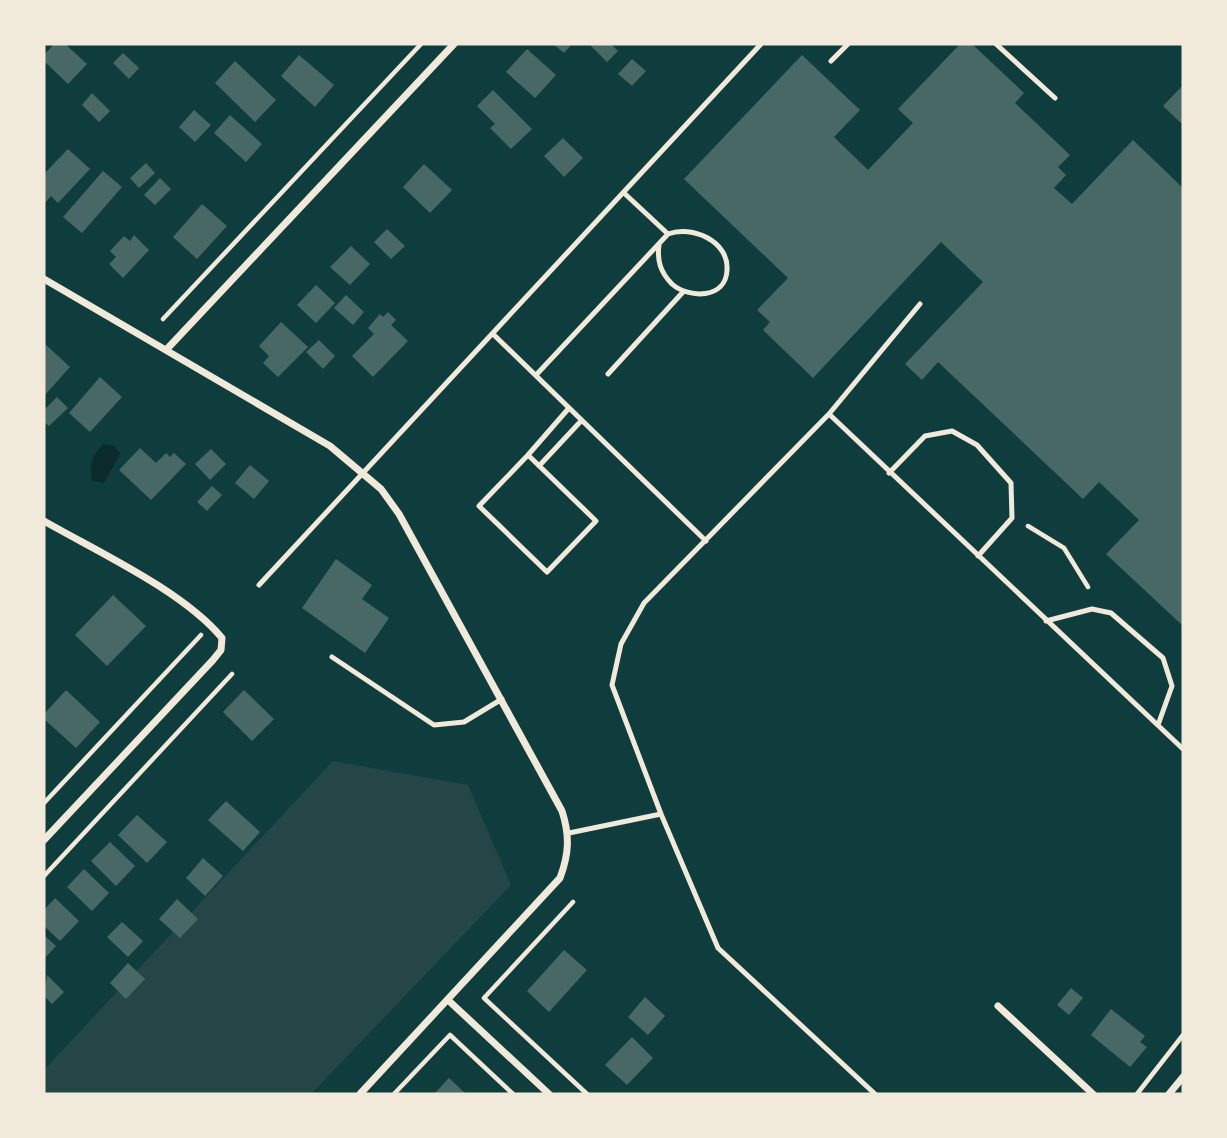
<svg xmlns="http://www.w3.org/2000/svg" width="1227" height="1138" font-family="'Roboto Serif',serif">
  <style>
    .green { fill: #244646 }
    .water { fill: #0a2a2b }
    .building { fill: #486865 }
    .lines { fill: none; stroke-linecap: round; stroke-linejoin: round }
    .path { stroke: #f1e9da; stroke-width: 4.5 }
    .service { stroke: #f1e9da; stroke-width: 5 }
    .minor { stroke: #f1e9da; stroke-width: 7 }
  </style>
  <rect width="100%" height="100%" fill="#0f3d3e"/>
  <!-- green -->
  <path class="green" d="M 333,761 L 468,785 L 511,885 L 311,1094 L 44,1094 L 44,1070 Z"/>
  <!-- water -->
  <path class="water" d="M 103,444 L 115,446 L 120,454 L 104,483 L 92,481 C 89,465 92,456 103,444 Z"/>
  <!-- building -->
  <path class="building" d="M 54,44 L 65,44 L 87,64 L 68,84 L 44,61 L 44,55 Z
    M 553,44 L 572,44 L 564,53 Z
    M 593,44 L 611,44 L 618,51 L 607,62 L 591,46 Z
    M 960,44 L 972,44 L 1024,93 L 1015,103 L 1070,155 L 1058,167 L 1066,175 L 1054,188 L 1072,204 L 1133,140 L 1183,188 L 1183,626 L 1106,554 L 1139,520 L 1099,482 L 1083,499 L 938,362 L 922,380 L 905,364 L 983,282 L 941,242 L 813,378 L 763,330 L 770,322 L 757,310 L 788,278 L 684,179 L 802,55 L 860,110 L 834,137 L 868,170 L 913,123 L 898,109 Z
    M 527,49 L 556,75 L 535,98 L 506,72 Z
    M 123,53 L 139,68 L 129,79 L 113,63 Z
    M 299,55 L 334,85 L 315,107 L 281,76 Z
    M 632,59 L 646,71 L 632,86 L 618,74 Z
    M 235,61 L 276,100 L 255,122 L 215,83 Z
    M 1183,85 L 1183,125 L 1163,106 Z
    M 493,90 L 532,129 L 511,149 L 490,128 L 495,124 L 477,106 Z
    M 92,93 L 110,111 L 99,122 L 82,105 Z
    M 194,110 L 211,125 L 195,142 L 179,127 Z
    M 230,115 L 262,144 L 246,162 L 214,133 Z
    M 563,138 L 583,158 L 564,177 L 544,156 Z
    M 68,149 L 90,169 L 58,203 L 51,196 L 44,204 L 44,174 Z
    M 146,163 L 155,173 L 139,188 L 130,178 Z
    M 424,164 L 452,190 L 430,213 L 403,187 Z
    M 103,171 L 122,187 L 82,233 L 63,217 Z
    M 160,178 L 171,189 L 155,205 L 144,195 Z
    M 202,204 L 227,226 L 197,259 L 173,237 Z
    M 387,229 L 405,246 L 391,259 L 374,242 Z
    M 134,235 L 149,250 L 123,278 L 109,264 L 116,257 L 110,251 L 124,236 L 130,241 Z
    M 351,246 L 370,264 L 350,285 L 330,267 Z
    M 316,285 L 335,303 L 316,323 L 297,305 Z
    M 346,295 L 364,312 L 353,325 L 334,308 Z
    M 388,312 L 396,320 L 391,325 L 408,341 L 373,377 L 352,356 L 374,334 L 368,328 L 380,314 L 383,317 Z
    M 281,322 L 308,347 L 278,377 L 263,363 L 269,356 L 259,346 Z
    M 319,340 L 335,356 L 323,369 L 306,352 Z
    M 44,343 L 70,367 L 44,396 Z
    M 100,377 L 122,397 L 90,432 L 69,413 Z
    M 57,397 L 68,408 L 49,426 L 44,422 L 44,410 Z
    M 140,448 L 156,463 L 166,453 L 170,457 L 174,453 L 186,464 L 151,500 L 119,470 Z
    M 211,449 L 226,464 L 210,480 L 195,464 Z
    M 250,465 L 269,481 L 254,499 L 235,483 Z
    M 212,486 L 222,495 L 207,511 L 197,502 Z
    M 336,559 L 372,585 L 362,599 L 389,618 L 365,653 L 302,608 Z
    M 113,595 L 146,626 L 107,666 L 75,635 Z
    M 66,690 L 100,722 L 76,748 L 44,719 L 44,714 Z
    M 244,690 L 274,719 L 252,741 L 223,712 Z
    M 226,801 L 260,832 L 243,851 L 208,820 Z
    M 137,815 L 167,842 L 147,863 L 118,835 Z
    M 110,842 L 135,866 L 116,886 L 91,861 Z
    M 203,858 L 223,876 L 205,896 L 186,878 Z
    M 84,869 L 109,893 L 92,911 L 67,887 Z
    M 55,898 L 79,921 L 60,941 L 44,926 L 44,910 Z
    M 177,899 L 198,919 L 180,938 L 159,919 Z
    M 122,922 L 143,941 L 128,957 L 107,937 Z
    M 44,935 L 56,946 L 44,959 Z
    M 564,950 L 587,970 L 549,1012 L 527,991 Z
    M 128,963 L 145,979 L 126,999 L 110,983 Z
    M 47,975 L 64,992 L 52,1004 L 44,996 Z
    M 1071,988 L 1083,998 L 1069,1015 L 1057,1005 Z
    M 645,997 L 665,1016 L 648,1035 L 628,1017 Z
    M 1111,1009 L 1145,1036 L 1140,1042 L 1147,1047 L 1130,1067 L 1091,1035 Z
    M 632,1037 L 653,1058 L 627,1085 L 605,1065 Z
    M 449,1078 L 466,1094 L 434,1094 Z"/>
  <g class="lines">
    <!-- path -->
    <path class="path" d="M 163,319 L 421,44
      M 1028,526 L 1064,548 L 1088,587
      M 44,803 L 201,635
      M 44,876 L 232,674
      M 573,902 L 484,998 L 587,1094
      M 394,1094 L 450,1035 L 513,1094
      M 1137,1094 L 1183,1035"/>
    <!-- service -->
    <path class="service" d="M 996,44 L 1055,98
      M 831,61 L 848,44
      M 659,245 C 657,260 660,272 672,284 C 689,299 726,299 727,270 C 729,241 692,225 668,234
      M 494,335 L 706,541
      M 537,374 L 668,234 L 624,193
      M 608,374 L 683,292
      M 829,414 L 920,304
      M 528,455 L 596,521 L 547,572 L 479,506 Z
      M 528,455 L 569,408
      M 539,466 L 581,421
      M 889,473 L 925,436 L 952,431 L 977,445 L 1011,483 L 1012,518 L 978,556
      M 259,585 L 761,44
      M 1046,621 L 1092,609 L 1111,613 L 1163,658 L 1172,686 L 1158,725
      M 332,657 L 434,725 L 464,722 L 502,699
      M 661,814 L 612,685 L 621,644 L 644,603 L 829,414 L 1183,749
      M 569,833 L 661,814 L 718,948 L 875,1094"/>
    <!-- minor -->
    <path class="minor" d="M 44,279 L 330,446 L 381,489 L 399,514 L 562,811 C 570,836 569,854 560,878 L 360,1094
      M 167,349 L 454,44
      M 44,521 C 98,552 183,591 222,638 L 221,650 L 213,660 L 44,840
      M 448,1000 L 549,1094
      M 998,1006 L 1093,1094
      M 1169,1094 L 1183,1077"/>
  </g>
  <!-- border -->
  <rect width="1227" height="1138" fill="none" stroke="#f1e9da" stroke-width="91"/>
</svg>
